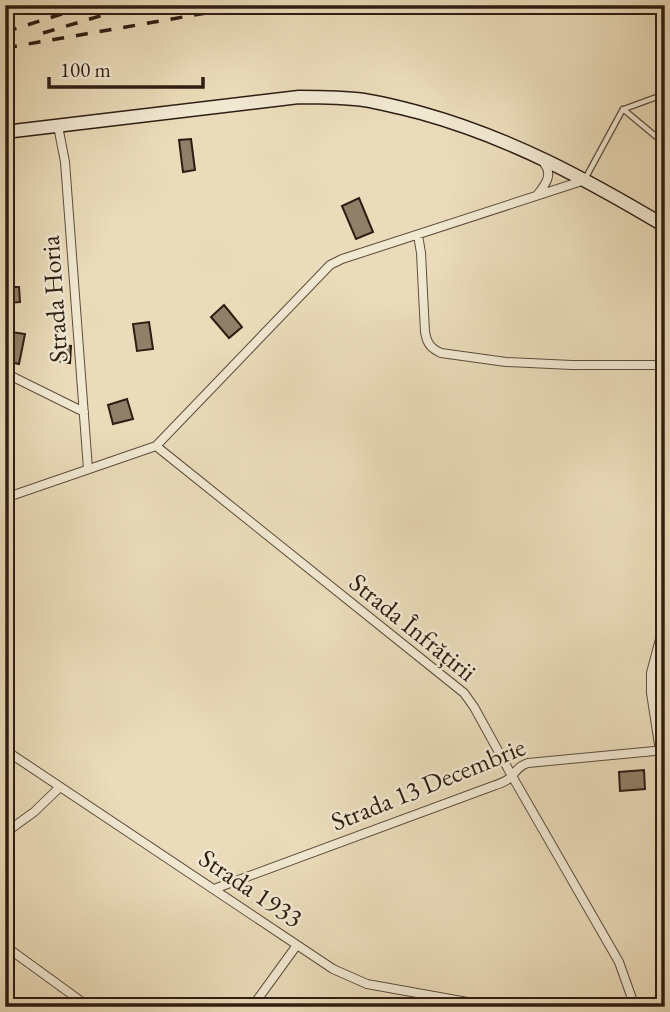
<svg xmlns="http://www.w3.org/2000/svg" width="670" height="1012" font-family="'EB Garamond',serif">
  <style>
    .building { fill: #908069; stroke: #2e1d12; stroke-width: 2 }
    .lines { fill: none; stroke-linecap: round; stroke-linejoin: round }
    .service-casing { stroke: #5d4d3c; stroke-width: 7 }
    .minor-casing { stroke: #5d4d3c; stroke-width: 10 }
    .secondary-casing { stroke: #2e1d12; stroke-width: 15 }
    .service { stroke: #f1e8d2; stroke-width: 4.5 }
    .minor { stroke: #f1e8d2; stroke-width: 8 }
    .secondary { stroke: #f1e8d2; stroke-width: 12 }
    .rail { stroke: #2e1d12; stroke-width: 3.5; stroke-dasharray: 12 12; stroke-linecap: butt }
    .labels { text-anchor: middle; stroke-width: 5; stroke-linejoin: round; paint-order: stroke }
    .street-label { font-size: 26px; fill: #2e1d12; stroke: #f1e8d2 }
  </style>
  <rect width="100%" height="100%" fill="#eadcba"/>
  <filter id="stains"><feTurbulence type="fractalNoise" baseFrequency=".00286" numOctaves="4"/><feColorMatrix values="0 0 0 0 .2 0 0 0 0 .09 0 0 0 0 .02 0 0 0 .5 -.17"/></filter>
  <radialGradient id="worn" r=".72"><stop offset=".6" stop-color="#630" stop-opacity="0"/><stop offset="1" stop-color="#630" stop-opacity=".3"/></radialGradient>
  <!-- building -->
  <path class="building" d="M 191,139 L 195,170 L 183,172 L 179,140 Z
    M 359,198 L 373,232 L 356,239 L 342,206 Z
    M 5,287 L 19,287 L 20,302 L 5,303 Z
    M 224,305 L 242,327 L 229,338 L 211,317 Z
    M 149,322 L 153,349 L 137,351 L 133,324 Z
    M 5,331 L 25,334 L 19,364 L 5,361 Z
    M 59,345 L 71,346 L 70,363 L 57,361 Z
    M 127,399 L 133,419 L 113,424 L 108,405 Z
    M 644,770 L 645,789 L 620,791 L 619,772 Z"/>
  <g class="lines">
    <defs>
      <path id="service" d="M 624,109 L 665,94
        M 585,179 L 623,109 L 665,144"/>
      <path id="minor" d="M 58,126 L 65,162 L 88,469
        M 538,194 C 546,184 553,174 544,163
        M 418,235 L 421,253 L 425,332 C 427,343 430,348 441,353 L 506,362 L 572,365 L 665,365
        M 5,373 L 84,412
        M 156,446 L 464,693 L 474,707 L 512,776 L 619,962 L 635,1007
        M 5,498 L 156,446 L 330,265 L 342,259 L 585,180
        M 5,750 L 333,969 L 367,984 L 495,1007
        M 660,751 L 651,693 L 651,673 L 665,620
        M 5,833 L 34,812 L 60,787
        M 214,889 L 493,786 C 499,784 505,782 510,778 C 516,772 518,766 528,763 L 665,750
        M 5,946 L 89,1007
        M 252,1007 L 297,945
        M 654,1007 L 665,990"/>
      <path id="secondary" d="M 5,132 L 299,97 C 321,97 342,97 364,100 C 383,103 402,108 421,113 C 511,138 586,179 665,226"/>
    </defs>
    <!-- service casing -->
    <use href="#service" class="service-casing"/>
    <!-- minor casing -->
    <use href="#minor" class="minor-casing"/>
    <!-- secondary casing -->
    <use href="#secondary" class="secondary-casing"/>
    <!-- service -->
    <use href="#service" class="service"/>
    <!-- minor -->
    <use href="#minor" class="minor"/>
    <!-- secondary -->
    <use href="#secondary" class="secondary"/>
    <!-- rail -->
    <path class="rail" d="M 5,32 L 90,5
      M 43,33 L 137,5
      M 5,48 L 252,5"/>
  </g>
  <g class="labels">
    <!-- street labels -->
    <g class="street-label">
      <text transform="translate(54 299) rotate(-94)" y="9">Strada Horia</text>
      <text transform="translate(413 627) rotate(39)" y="9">Strada Înfrățirii</text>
      <text transform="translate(428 784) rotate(-22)" y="9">Strada 13 Decembrie</text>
      <text transform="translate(251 888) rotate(34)" y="9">Strada 1933</text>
    </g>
  </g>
  <!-- margin -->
  <rect width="670" height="1012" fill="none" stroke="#eadcba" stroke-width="28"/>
  <rect x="7" y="7" width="656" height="998" fill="none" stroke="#2e1d12" stroke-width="3.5"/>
  <rect x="14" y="14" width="642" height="984" fill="none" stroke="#2e1d12" stroke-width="2"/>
  <!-- scale -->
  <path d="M49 77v10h154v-10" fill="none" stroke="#2e1d12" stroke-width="3.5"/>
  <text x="60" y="77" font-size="21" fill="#2e1d12" stroke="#f1e8d2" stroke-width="5" paint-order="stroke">100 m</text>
  <rect width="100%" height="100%" filter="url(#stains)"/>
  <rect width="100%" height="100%" fill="url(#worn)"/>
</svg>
